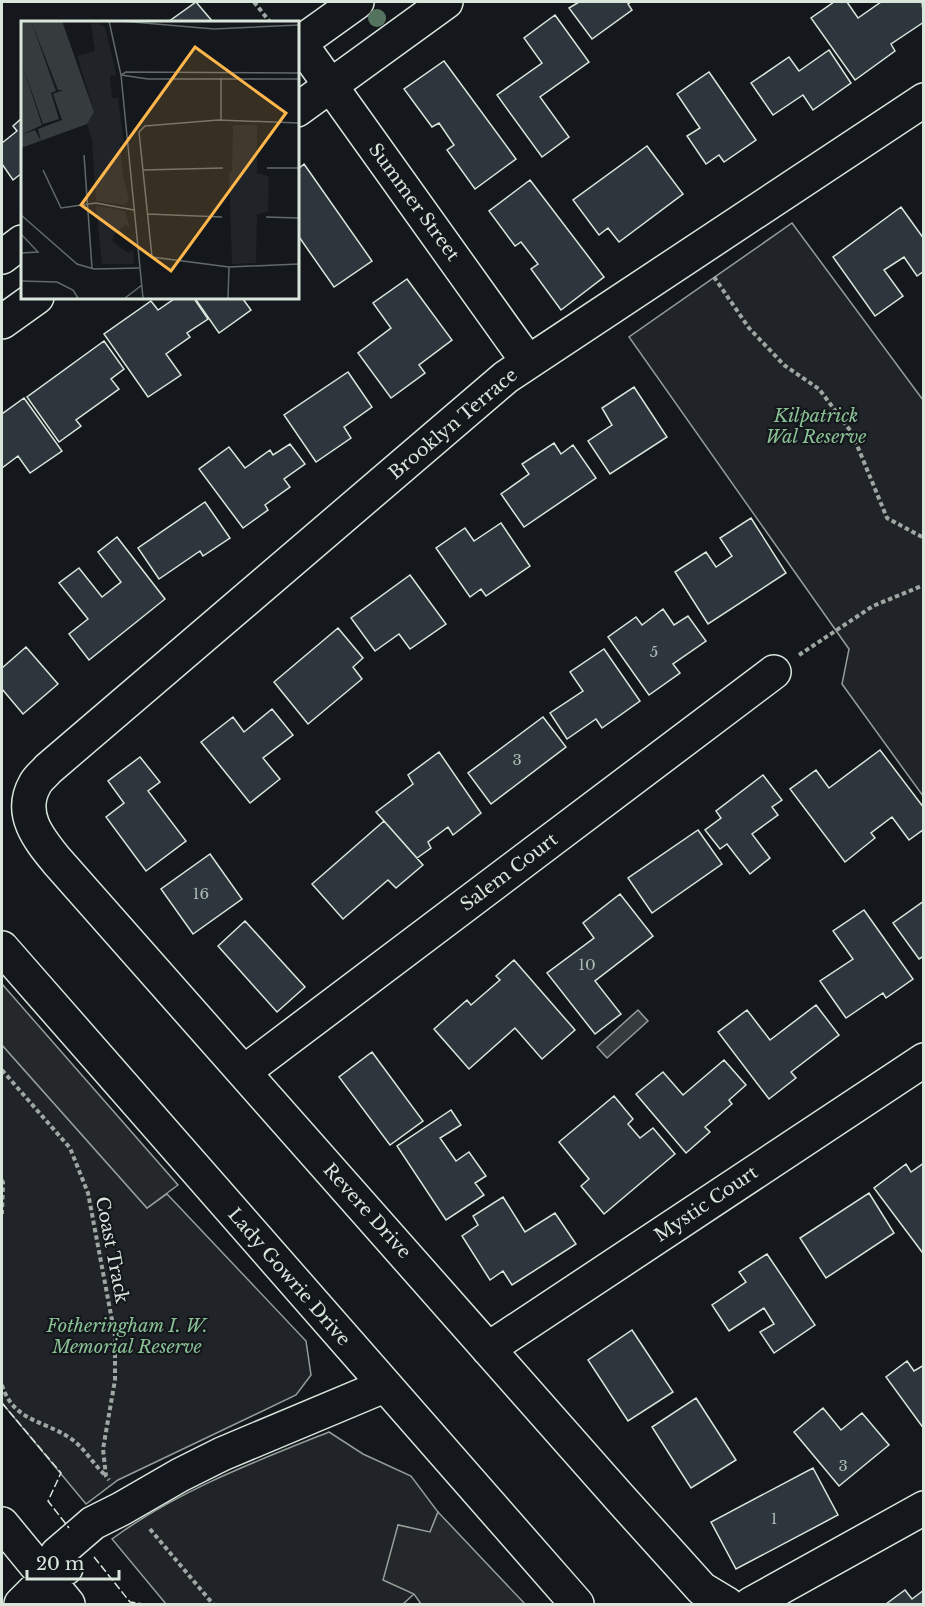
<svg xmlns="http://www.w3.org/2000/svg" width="925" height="1606" font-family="'Libre Baskerville',serif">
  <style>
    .green { fill: #202428; stroke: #939e99; stroke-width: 1.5 }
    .parking { fill: #24282b; stroke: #939e99; stroke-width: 1.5 }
    .water { fill: #363b3e; stroke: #939e99; stroke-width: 1.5 }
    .building { fill: #2c363c; stroke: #d8e6dc; stroke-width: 1.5 }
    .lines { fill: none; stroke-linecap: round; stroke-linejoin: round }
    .minor-casing { stroke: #d8e6dc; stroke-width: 36 }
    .major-casing { stroke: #d8e6dc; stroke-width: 36 }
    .path { stroke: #9da8a2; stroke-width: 4; stroke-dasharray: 4.5 3; stroke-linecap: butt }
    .minor { stroke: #14181c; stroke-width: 33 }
    .major { stroke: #14181c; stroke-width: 33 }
    .fence { stroke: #d8e6dc; stroke-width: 1.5; stroke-dasharray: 8 3; stroke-linecap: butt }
    .tree { fill: #55745f }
    .labels { text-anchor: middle; stroke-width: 4.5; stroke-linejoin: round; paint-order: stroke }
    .number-label { font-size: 15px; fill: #adbab4 }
    .street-label { font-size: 18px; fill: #d8e6dc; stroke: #14181c }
    .park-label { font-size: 18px; font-style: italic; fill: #8ac095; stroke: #14181c }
    .inset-road { fill: none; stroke: #626a69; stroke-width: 1.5 }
    .view { fill: #ffb74d; fill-opacity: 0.15; stroke: #ffb74d; stroke-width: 3 }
    .inset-edge { fill: none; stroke: #d8e6dc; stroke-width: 3 }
  </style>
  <rect width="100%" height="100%" fill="#14181c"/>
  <!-- green -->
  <path class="green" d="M 792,223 L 923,400 L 923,796 L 842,684 L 849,649 L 629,337 Z
    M 2,1045 L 147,1208 L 167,1194 L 306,1341 L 311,1375 L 296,1395 L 118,1480 L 86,1504 L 2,1403 Z
    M 329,1432 L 363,1454 L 411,1476 L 438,1512 L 430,1533 L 398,1525 L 414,1594 L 403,1604 L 166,1604 L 112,1539 C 177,1491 254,1462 329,1432 Z"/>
  <!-- parking -->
  <path class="parking" d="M 2,984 L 178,1185 L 147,1208 L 2,1045 Z
    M 438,1512 L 525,1604 L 421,1604 L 414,1594 L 383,1580 L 398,1525 L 430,1532 Z"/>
  <!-- water -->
  <path class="water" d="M 638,1010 L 648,1021 L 607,1058 L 597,1047 Z"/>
  <!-- building -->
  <path class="building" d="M 196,2 L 213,22 L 168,22 Z
    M 579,2 L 631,2 L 628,4 L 632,10 L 592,39 L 569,8 Z
    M 834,2 L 847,2 L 858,18 L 881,2 L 922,2 L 924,22 L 891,44 L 895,51 L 855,80 L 811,18 Z
    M 555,15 L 589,62 L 540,97 L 569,137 L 542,157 L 497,95 L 542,63 L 524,38 Z
    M 829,50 L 851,83 L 813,110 L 803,95 L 773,115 L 751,83 L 789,57 L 799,71 Z
    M 444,61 L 516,159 L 475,189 L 447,150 L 454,145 L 439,123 L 432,127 L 404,89 Z
    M 709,72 L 756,140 L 724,162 L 719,155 L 706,164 L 687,136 L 700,128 L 677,94 Z
    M 22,118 L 22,173 L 13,180 L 2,164 L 2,143 L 17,131 L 13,126 Z
    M 647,146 L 683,194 L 619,242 L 608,228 L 599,235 L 573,200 Z
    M 304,164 L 372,261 L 334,287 L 297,234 L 297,170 Z
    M 530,180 L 604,277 L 561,310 L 531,269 L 538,264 L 521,242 L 515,246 L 489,211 Z
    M 901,207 L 924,239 L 924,271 L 917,276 L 904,257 L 884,270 L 903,296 L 875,316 L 833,257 Z
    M 407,279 L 452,340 L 419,365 L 425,373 L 391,398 L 358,353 L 391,328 L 373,303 Z
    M 177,297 L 193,297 L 208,319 L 187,333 L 190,337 L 166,354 L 181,375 L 148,397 L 104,334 L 151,301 L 158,310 Z
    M 194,297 L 245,297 L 243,299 L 251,310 L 219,333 Z
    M 104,341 L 124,369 L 111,379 L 119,389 L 76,420 L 81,426 L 59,442 L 27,397 Z
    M 348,372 L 372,407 L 344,427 L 351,438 L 316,462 L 284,415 Z
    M 634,387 L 667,437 L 610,474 L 588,441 L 612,425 L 602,408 Z
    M 24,398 L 62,451 L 30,473 L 18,456 L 2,468 L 2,414 Z
    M 554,443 L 561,454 L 573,445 L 596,478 L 524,527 L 501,494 L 529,474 L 522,464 Z
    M 290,444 L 305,464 L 284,479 L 290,487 L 265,505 L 268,510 L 243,528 L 199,469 L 229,447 L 245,468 L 270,450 L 273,455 Z
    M 205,502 L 230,538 L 203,556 L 200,551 L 159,579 L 138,548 Z
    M 751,518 L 786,573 L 708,624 L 675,572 L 706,552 L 716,567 L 732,556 L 720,538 Z
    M 501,523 L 530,566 L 486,596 L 481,589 L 470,597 L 436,548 L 465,528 L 474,541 Z
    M 117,537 L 165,599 L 89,660 L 69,634 L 88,619 L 59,583 L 79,568 L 102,597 L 121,582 L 98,552 Z
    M 410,575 L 446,624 L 410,649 L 399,634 L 375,651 L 351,618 Z
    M 663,609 L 674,625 L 688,616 L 706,641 L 673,664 L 680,673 L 649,695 L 608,637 L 636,617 L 642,625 Z
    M 338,628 L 363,658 L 353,667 L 362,679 L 308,724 L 274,682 Z
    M 26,647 L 58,684 L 23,714 L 2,689 L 2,668 Z
    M 604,649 L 640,701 L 602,728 L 596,719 L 567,739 L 550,713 L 583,691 L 570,672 Z
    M 272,709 L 293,735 L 263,758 L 280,779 L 250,803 L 201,742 L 233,717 L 244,732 Z
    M 543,717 L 566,747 L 491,804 L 468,773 Z
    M 880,750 L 924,808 L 924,829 L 909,840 L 892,817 L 871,833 L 875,838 L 845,862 L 790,789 L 816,770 L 829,788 Z
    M 439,752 L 481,813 L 453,835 L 448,827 L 428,842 L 431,848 L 417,858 L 376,812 L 413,784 L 408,775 Z
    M 140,757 L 160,782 L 148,791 L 186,841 L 146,871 L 106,817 L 124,803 L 108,781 Z
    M 763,775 L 782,800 L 772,807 L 778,815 L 752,834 L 770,858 L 750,874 L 727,844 L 720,849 L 705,830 L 721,818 L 716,811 Z
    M 384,821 L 423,865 L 396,888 L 388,880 L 343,919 L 312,884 Z
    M 698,830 L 722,864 L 652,913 L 628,878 Z
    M 210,854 L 242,899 L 193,934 L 161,889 Z
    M 620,894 L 653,936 L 595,981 L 621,1014 L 595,1034 L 547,973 L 594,938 L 583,923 Z
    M 924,901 L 924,956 L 919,959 L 893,923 Z
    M 864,910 L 913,979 L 886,998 L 883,993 L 846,1018 L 820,981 L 853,959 L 833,931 Z
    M 245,921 L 305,987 L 277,1012 L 218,946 Z
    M 514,960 L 575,1030 L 542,1059 L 515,1028 L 469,1069 L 434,1029 L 467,1000 L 471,1005 L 500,980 L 496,976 Z
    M 816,1005 L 839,1035 L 791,1072 L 796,1078 L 769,1099 L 718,1032 L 747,1010 L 770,1040 Z
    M 372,1052 L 423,1121 L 390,1145 L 339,1077 Z
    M 724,1060 L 746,1085 L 729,1100 L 732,1104 L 705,1127 L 710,1132 L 686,1153 L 636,1094 L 663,1072 L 683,1095 Z
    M 614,1096 L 633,1119 L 628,1124 L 640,1138 L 653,1128 L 675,1154 L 604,1214 L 581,1186 L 589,1179 L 559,1142 Z
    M 451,1110 L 461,1125 L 440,1138 L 456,1161 L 469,1152 L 486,1176 L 475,1183 L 484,1195 L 446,1220 L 397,1146 Z
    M 924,1163 L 924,1251 L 922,1252 L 874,1188 L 906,1164 L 911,1172 Z
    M 869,1193 L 894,1233 L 826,1278 L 800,1238 Z
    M 503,1197 L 525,1232 L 555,1213 L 576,1244 L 512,1285 L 503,1271 L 490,1280 L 462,1236 L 478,1225 L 473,1216 Z
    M 767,1254 L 815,1325 L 774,1353 L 760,1332 L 774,1324 L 764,1308 L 729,1331 L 712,1305 L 746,1282 L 739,1272 Z
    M 632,1330 L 673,1392 L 628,1421 L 588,1360 Z
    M 907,1361 L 914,1371 L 924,1365 L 924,1429 L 886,1377 Z
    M 696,1398 L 736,1460 L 691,1488 L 652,1427 Z
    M 823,1408 L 841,1430 L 862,1413 L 889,1445 L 839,1486 L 794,1432 Z
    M 813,1468 L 838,1515 L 736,1569 L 711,1522 Z
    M 905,1590 L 912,1599 L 924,1590 L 924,1604 L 886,1604 Z"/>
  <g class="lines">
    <defs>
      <path id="minor" d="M 300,43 L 528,362
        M 297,45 L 357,2
        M 297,110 L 446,2
        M 2,257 L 22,242
        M 2,322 L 37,297
        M 244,1072 L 774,672
        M 488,1349 L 924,1060
        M 2,1524 L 68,1604
        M 46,1579 L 57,1554 L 93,1523 L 121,1509 L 180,1475 L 222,1454 L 384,1386
        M 21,1604 L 46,1579 L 66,1568
        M 727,1604 L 702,1589 L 620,1498 L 57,861 C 39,839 18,814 35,784 C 38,778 44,774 48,769 L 506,377 L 924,100
        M 751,1604 L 924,1508"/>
      <path id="major" d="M 2,948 L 577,1604"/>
    </defs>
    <!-- minor casing -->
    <use href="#minor" class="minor-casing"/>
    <!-- major casing -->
    <use href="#major" class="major-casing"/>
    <!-- path -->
    <path class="path" d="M 254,2 L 270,22
      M 714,277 L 749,328 L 784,365 L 819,389 L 852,433 L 887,518 L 924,538
      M 799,655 L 873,606 L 924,585
      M 2,1070 L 70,1148 L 88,1193 L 115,1336 L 115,1380 L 103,1449 L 106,1476 L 109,1480
      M 2,1180 L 3,1183 L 2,1214
      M 2,1385 C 13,1421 43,1420 70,1438 C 84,1447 93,1464 105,1475
      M 150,1529 L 213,1604"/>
    <!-- minor -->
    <use href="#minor" class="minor"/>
    <!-- major -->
    <use href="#major" class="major"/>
    <!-- fence -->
    <path class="fence" d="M 2,1403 L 61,1473 L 48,1501 L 69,1528
      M 94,1557 L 130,1602 L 144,1604"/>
  </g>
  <!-- trees -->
  <circle class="tree" cx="377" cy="18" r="9"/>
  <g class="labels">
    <!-- number labels -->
    <g class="number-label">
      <text x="654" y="657">5</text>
      <text x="517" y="765">3</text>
      <text x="201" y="899">16</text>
      <text x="587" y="970">10</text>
      <text x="843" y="1471">3</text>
      <text x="774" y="1524">1</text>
    </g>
    <!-- street labels -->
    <g class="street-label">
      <text transform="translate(414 202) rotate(54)" y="6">Summer Street</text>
      <text transform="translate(453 424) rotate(-40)" y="6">Brooklyn Terrace</text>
      <text transform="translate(509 872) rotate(-37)" y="6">Salem Court</text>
      <text transform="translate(706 1204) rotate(-34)" y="6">Mystic Court</text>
      <text transform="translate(367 1211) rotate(48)" y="6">Revere Drive</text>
      <text transform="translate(112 1250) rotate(79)" y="6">Coast Track</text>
      <text transform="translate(289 1277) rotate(49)" y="6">Lady Gowrie Drive</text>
    </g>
    <!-- park labels -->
    <g class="park-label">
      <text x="816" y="422">Kilpatrick<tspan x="816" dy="21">Wal Reserve</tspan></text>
      <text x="127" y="1332">Fotheringham I. W.<tspan x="127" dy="21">Memorial Reserve</tspan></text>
    </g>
  </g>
  <!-- overview -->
  <g transform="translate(21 21)">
    <rect width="278" height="278" fill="#14181c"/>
    <path d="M 76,2 L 84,6 L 94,48 L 95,54 L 89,55 L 91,77 L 97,77 L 103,122 L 99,123 L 102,155 L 108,179 L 104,184 L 75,180 L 71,118 L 66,103 L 73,91 L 56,35 L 74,30 L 70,3 ZM 212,104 L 236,104 L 236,152 L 248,156 L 247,190 L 236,194 L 235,242 L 211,243 L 208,153 L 211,150 ZM 75,185 L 104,190 L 109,206 L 104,204 L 99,208 L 101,212 L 93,213 L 92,221 L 107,232 L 112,229 L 113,243 L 81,243 Z" fill="#202428"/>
    <path d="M 0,0 L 41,0 L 73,91 L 66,103 L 0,127 Z" fill="#363b3e"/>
    <path d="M 10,0 L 37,69 L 42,69 L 32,73 L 41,99 L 17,108 L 20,120 L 14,109 L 0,114 L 21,104 L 0,40 L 22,103 L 38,98 L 30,72 L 35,70 Z" fill="#14181c"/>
    <path class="inset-road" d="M 88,0 L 100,54 L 122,277M 100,0 L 193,8 L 278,4M 100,54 L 105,51 L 278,52M 100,54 L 127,58 L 278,58M 200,99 L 200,57M 278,102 L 197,99 L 124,105 L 118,111 L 131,236 L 208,246 L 278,243M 63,134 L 71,247M 246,147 L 278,147M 22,149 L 40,187 L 75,182 L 113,189M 122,149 L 202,147M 126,193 L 201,196M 0,194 L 56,243 L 73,248 L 118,247M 245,196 L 278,197M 0,213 L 17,231 L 0,232M 0,260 L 36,261 L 52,269 L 57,277M 104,277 L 121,264M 207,277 L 208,246"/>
    <path class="view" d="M 174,26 L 265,92 L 150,250 L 60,184 Z"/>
    <rect width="278" height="278" class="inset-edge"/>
  </g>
  <!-- border -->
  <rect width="925" height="1606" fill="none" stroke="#d8e6dc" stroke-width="6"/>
  <!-- scale -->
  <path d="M27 1570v9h92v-9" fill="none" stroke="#d8e6dc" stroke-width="3"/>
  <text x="36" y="1570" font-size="18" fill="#d8e6dc" stroke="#14181c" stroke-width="4.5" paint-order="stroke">20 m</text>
</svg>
